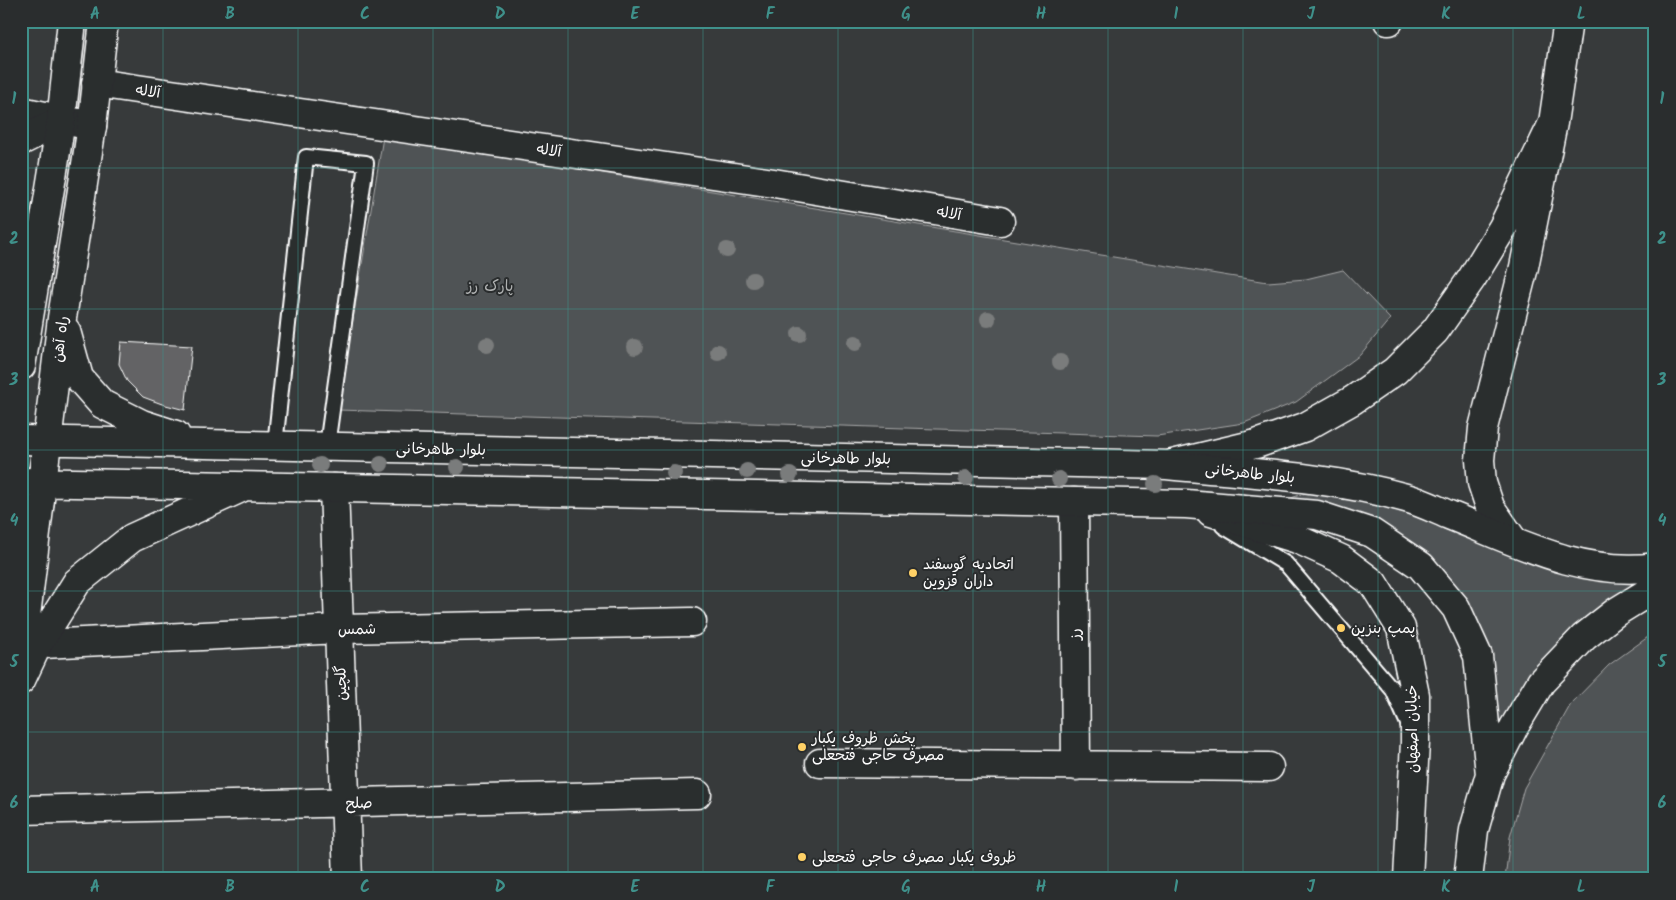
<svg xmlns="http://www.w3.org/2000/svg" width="1676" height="900" font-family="Kalam,'Playpen Sans Arabic',sans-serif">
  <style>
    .green { fill: #505354; stroke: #a8a9aa }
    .building { fill: #636465; stroke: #fff }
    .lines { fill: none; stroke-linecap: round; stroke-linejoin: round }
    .lane-casing { stroke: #fff; stroke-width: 18 }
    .street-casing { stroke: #fff; stroke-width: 31 }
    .secondary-casing { stroke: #fff; stroke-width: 31 }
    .primary-casing { stroke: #fff; stroke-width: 31 }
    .lane { stroke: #2a2d2e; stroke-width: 14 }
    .street { stroke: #2a2d2e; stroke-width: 28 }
    .secondary { stroke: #2a2d2e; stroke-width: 28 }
    .primary { stroke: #2a2d2e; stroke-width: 28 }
    .tree { fill: #7a7c7c }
    .grid { fill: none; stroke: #3f918b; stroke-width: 1; stroke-opacity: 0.55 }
    .poi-dot { fill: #ffd166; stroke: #2a2d2e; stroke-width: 2 }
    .labels { text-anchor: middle; stroke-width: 4; stroke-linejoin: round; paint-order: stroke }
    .street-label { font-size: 15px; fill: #fff; stroke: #2a2d2e }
    .park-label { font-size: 15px; fill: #b0b2b2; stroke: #2a2d2e }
    .poi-label { font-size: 15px; fill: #fff; stroke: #2a2d2e; text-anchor: start }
    .neatline { fill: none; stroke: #3f918b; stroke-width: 2 }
    .grid-label { font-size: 16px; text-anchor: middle; font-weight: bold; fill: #3f918b }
  </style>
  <rect width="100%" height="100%" fill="#373a3b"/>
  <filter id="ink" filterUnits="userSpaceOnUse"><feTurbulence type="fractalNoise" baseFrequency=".02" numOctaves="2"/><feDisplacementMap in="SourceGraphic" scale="10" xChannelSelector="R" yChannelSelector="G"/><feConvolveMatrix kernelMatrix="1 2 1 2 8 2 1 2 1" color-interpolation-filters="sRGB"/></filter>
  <g filter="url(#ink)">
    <!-- green -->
    <path class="green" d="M 383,137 L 1229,276 L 1268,282 L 1306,279 L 1343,270 L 1390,319 L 1360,355 L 1296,402 L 1244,423 L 1157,436 L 338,410 Z
      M 1329,485 L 1653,576 L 1622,595 L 1567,633 L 1534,674 L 1495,742 L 1465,602 L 1288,499 Z
      M 1655,632 L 1655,879 L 1505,879 L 1510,837 L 1524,788 L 1571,704 L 1609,665 Z"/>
    <!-- building -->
    <path class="building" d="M 121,342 L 192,346 L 185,410 L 162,404 L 143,397 L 127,381 L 119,364 Z"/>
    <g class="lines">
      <defs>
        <path id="lane" d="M 275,445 L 306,157 L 366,163 L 327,446
          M 1223,526 L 1286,564 L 1393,690 L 1409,726"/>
        <path id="street" d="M 1388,21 L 1389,21
          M 96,83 L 774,183 L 1000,221
          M 21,111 L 92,126
          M 334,488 L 348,879
          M 1074,502 L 1076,766
          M 23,645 L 339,629 L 692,622
          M 820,763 L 1269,767
          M 21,810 L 697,794"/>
        <path id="secondary" d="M 21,141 L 61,121
          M 1172,464 L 1256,444 L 1305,427 L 1353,400 L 1395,371 L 1435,331 L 1472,278 L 1503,227 L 1553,123
          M 1211,512 L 1297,539 L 1341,559 L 1373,583 L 1401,628 L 1415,695 L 1415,742 L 1408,879
          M 1513,540 L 1490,507 L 1482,483 L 1480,460 L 1483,428 L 1524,267 L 1553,123 L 1568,21"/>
        <path id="primary" d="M 66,331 L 79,378 L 102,404 L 142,424 L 176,435
          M 21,366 L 61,121 L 72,21
          M 21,440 L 1167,465 C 1247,473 1329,476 1406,498 C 1421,502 1435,509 1449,515 C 1515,541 1581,577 1655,567
          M 21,482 L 1186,504 L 1317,515 L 1372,533 L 1421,566 L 1456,608 L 1478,656 L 1490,774
          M 21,657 L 62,318 L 92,126 L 104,21
          M 21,680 L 38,644 L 77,582 L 132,538 L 239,489
          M 1468,879 L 1474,830 L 1490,774 L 1514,727 L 1541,682 L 1584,637 L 1616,612 L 1655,588"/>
      </defs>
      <!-- lane casing -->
      <use href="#lane" class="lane-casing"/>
      <!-- street casing -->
      <use href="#street" class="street-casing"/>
      <!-- secondary casing -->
      <use href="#secondary" class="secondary-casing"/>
      <!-- primary casing -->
      <use href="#primary" class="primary-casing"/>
      <!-- lane -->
      <use href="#lane" class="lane"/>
      <!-- street -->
      <use href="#street" class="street"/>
      <!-- secondary -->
      <use href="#secondary" class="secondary"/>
      <!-- primary -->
      <use href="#primary" class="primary"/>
    </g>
    <!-- trees -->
    <g class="tree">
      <circle cx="727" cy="250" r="8"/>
      <circle cx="753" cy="280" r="8"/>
      <circle cx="988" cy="319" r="8"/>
      <circle cx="799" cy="334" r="8"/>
      <circle cx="855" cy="343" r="8"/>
      <circle cx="487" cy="345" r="8"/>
      <circle cx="635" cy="347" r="8"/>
      <circle cx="718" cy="352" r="8"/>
      <circle cx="1060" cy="362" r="8"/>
      <circle cx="381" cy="464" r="8"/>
      <circle cx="320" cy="465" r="8"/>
      <circle cx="457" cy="467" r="8"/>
      <circle cx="747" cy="471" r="8"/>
      <circle cx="674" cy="473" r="8"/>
      <circle cx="790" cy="475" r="8"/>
      <circle cx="966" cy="478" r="8"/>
      <circle cx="1059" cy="479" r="8"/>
      <circle cx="1155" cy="484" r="8"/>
    </g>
  </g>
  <!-- grid -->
  <path class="grid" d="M 163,21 L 163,879M 298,21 L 298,879M 433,21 L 433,879M 568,21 L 568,879M 703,21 L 703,879M 838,21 L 838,879M 973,21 L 973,879M 1108,21 L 1108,879M 1243,21 L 1243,879M 1378,21 L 1378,879M 1513,21 L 1513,879M 21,168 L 1655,168M 21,309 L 1655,309M 21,450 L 1655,450M 21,591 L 1655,591M 21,732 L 1655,732"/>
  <!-- markers -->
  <g class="poi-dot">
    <circle cx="913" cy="573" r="5"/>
    <circle cx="1341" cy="628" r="5"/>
    <circle cx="802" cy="747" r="5"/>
    <circle cx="802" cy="857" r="5"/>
  </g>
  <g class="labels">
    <!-- street labels -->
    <g class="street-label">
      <text transform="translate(148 91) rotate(8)" y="5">آلاله</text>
      <text transform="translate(549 150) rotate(8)" y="5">آلاله</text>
      <text transform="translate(949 213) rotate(10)" y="5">آلاله</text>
      <text transform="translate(60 339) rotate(-83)" y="5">راه آهن</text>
      <text transform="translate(441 449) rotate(1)" y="5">بلوار طاهرخانی</text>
      <text transform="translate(846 458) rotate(1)" y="5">بلوار طاهرخانی</text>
      <text transform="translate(1250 473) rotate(6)" y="5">بلوار طاهرخانی</text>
      <text transform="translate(357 629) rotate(-1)" y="5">شمس</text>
      <text transform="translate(1075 634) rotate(-90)" y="5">رز</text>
      <text transform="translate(341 683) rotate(-92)" y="5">گلچین</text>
      <text transform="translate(1412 729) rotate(-91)" y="5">خیابان اصفهان</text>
      <text transform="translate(359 803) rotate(-1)" y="5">صلح</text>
    </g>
    <!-- park labels -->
    <g class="park-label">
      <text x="490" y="291">پارک رز</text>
    </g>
    <!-- poi labels -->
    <g class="poi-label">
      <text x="923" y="569">اتحادیه گوسفند<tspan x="923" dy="17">داران قزوین</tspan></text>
      <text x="1351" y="633">پمپ بنزین</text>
      <text x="812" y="743">پخش ظروف یکبار<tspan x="812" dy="17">مصرف حاجی فتحعلی</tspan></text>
      <text x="812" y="862">ظروف یکبار مصرف حاجی فتحعلی</text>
    </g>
  </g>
  <!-- margin -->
  <rect width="1676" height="900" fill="none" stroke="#2a2d2e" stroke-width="55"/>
  <rect x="28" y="28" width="1620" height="844" class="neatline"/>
  <g class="grid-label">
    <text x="95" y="19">A</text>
    <text x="230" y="19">B</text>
    <text x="365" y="19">C</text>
    <text x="500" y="19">D</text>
    <text x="635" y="19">E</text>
    <text x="770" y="19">F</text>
    <text x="906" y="19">G</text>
    <text x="1041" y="19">H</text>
    <text x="1176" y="19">I</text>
    <text x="1311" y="19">J</text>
    <text x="1446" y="19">K</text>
    <text x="1581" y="19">L</text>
    <text x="14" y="104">1</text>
    <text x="1662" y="104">1</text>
    <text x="14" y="244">2</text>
    <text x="1662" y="244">2</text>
    <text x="14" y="385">3</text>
    <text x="1662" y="385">3</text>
    <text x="14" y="526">4</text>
    <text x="1662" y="526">4</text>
    <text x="14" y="667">5</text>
    <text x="1662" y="667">5</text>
    <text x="14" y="808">6</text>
    <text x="1662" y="808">6</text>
    <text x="95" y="892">A</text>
    <text x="230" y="892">B</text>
    <text x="365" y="892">C</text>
    <text x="500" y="892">D</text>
    <text x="635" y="892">E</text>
    <text x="770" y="892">F</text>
    <text x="906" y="892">G</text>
    <text x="1041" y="892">H</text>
    <text x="1176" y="892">I</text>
    <text x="1311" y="892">J</text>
    <text x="1446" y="892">K</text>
    <text x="1581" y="892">L</text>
  </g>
</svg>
